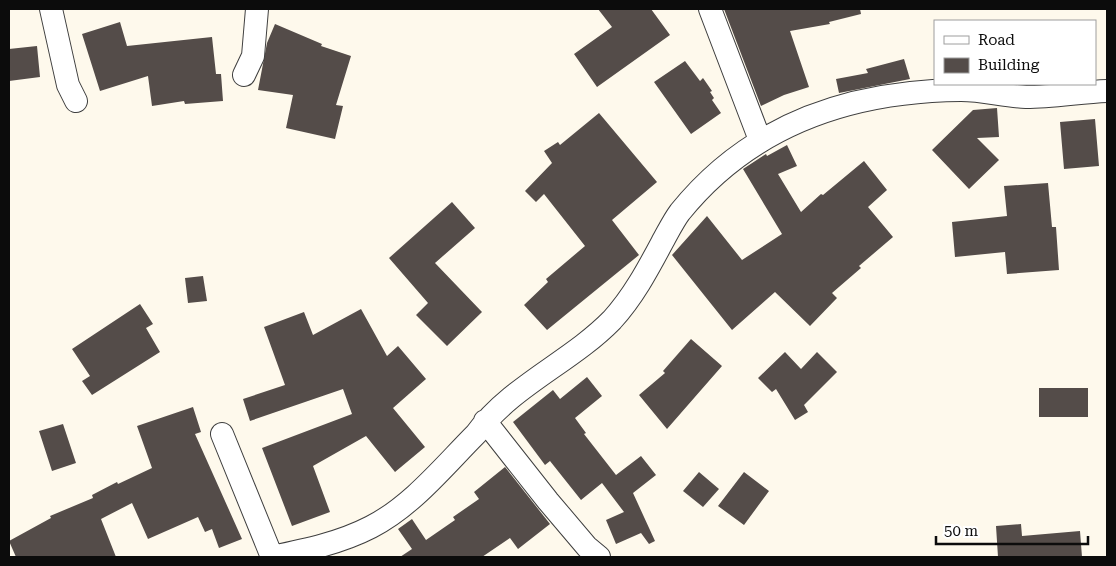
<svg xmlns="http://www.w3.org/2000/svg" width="1116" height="566" font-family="'Roboto Serif',serif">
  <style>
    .building { fill: #544c49 }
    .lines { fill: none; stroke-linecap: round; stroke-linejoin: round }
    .street-casing { stroke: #3f3f3f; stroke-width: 24 }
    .street { stroke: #fff; stroke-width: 22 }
  </style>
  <rect width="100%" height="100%" fill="#fef9ec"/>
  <!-- building -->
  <path class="building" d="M 598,9 L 651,9 L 670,35 L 597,87 L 574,54 L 612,27 Z
    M 724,9 L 860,9 L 861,14 L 829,22 L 830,24 L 790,31 L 809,87 L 784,95 L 761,106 Z
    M 120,22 L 127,46 L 212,37 L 216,74 L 221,74 L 223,101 L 185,104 L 184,101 L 152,106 L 148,76 L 100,91 L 82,34 Z
    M 275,24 L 322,44 L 321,46 L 351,56 L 336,105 L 343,106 L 335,139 L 286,128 L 293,95 L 258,90 L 267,43 Z
    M 37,46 L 40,77 L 9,81 L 9,49 Z
    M 904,59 L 910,79 L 839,93 L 836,79 L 868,73 L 866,69 Z
    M 685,61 L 700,81 L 703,78 L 712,91 L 710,92 L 714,98 L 712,100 L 721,113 L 691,134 L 654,82 Z
    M 997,108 L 999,137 L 977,138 L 999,160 L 969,189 L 932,150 L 973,110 Z
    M 599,113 L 657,182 L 612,220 L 639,255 L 547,330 L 524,305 L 548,282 L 546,279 L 585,246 L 544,194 L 536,202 L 525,191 L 552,163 L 544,151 L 558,142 L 560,145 Z
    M 1095,119 L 1099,166 L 1064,169 L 1060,122 Z
    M 787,145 L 797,166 L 778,174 L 801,212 L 821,194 L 823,195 L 864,161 L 887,190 L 868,207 L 893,237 L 859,266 L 861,268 L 832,293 L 837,298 L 810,326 L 775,292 L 732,330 L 672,255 L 707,216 L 742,260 L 782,234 L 743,169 L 766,154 L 767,156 Z
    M 1048,183 L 1052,227 L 1056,227 L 1059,270 L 1007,274 L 1005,252 L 955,257 L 952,222 L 1007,216 L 1004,186 Z
    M 452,202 L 475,228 L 435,263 L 482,312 L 447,346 L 416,315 L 428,303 L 389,258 Z
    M 203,276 L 207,301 L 188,303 L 185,278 Z
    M 140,304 L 153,324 L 146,328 L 160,352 L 92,395 L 82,381 L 90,376 L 72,349 Z
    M 361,309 L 387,356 L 398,346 L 426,379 L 393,408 L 425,447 L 395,472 L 366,436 L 313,466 L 330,512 L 292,526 L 262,448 L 352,414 L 343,389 L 250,421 L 243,399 L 285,385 L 264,327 L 304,312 L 313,335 Z
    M 691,339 L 722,366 L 667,429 L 639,395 L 665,373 L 663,371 Z
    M 785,352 L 801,369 L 817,352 L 837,372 L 804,405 L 808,412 L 795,420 L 776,389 L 772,392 L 758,378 Z
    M 587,377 L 602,396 L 575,418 L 586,433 L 584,434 L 616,475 L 641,456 L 656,475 L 633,493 L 655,541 L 649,544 L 641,533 L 616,544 L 606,520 L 624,512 L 602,483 L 581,500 L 550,461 L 545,465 L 513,422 L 553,390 L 560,399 Z
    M 1039,388 L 1088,388 L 1088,417 L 1039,417 Z
    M 193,407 L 201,432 L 195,434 L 242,539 L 219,548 L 212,529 L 205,532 L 198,517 L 148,539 L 132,503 L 101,519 L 116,557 L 16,557 L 9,541 L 51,518 L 50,516 L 93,498 L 92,495 L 117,482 L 118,484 L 152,468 L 137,426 Z
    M 63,424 L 76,463 L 52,471 L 39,431 Z
    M 505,467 L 550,524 L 518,549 L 510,538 L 482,557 L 400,557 L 412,549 L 398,529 L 412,519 L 426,540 L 455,520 L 453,517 L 479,499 L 474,492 Z
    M 699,472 L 719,489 L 703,507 L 683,491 Z
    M 744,472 L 769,491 L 744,525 L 718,506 Z
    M 1021,524 L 1022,536 L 1080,531 L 1082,557 L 998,557 L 996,526 Z"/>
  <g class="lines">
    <defs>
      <path id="street" d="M 51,9 L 68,85 L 76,101
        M 710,9 L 760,140
        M 244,75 L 253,56 L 257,9
        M 485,421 L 548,501 L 587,547 L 599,557
        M 222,434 L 272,557
        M 272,557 C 306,550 340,543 371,527 C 412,506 444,466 476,434 C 511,386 571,362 612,320 C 634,296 649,267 664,239 C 669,230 674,220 680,212 C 751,124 851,91 961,90 C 983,90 1004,96 1026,97 C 1053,97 1081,92 1107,91"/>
    </defs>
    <!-- street casing -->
    <use href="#street" class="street-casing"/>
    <!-- street -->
    <use href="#street" class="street"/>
  </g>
  <!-- border -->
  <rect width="1116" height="566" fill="none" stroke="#0c0c0c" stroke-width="20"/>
  <!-- legend -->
  <rect x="934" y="20" width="162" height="65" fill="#ffffff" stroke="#9e9e9e"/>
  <rect x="944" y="36" width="25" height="8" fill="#ffffff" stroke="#9e9e9e"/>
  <text x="978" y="45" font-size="15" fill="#0c0c0c">Road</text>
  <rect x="944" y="58" width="25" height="15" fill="#544c49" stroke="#9e9e9e"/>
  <text x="978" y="70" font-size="15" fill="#0c0c0c">Building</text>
  <!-- scale -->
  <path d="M936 536v8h152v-8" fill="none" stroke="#0c0c0c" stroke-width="2.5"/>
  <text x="944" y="536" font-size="15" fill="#0c0c0c" stroke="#ffffff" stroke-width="4" paint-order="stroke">50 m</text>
</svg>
